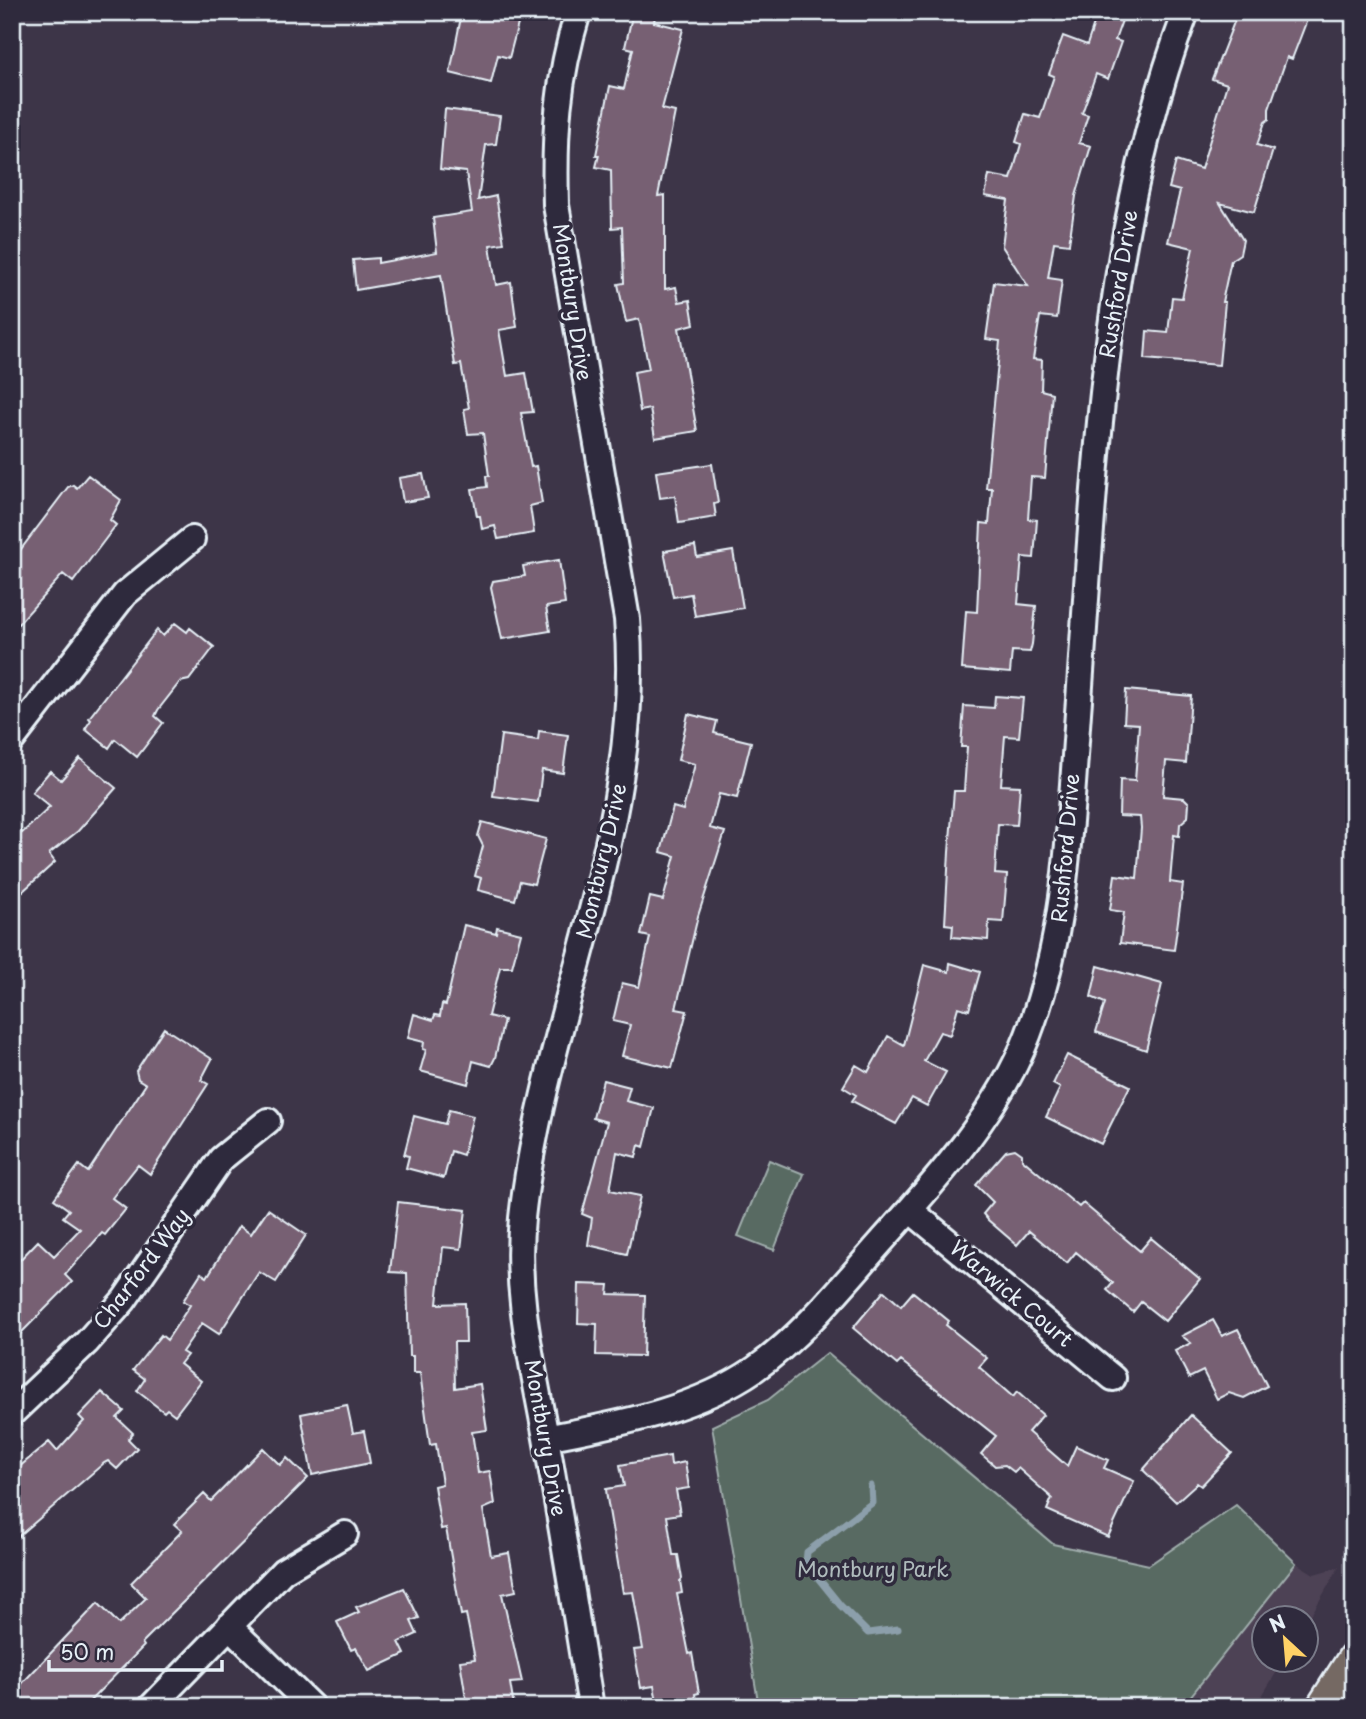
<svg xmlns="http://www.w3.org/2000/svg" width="1366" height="1719" font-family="'Playpen Sans',sans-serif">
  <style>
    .built { fill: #4e4255 }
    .green { fill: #596a62; stroke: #a0aead; stroke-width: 2 }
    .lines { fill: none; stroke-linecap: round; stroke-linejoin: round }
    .stream { stroke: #8c9fab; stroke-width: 7 }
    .building { fill: #776073; stroke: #e8f1f8; stroke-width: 2 }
    .minor-casing { stroke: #e8f1f8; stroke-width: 30 }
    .major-casing { stroke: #e8f1f8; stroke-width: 35 }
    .minor { stroke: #2f2a3d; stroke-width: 24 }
    .major { stroke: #756964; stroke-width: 30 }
    .labels { text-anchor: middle; stroke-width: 7; stroke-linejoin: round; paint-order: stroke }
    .street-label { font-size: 21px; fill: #e8f1f8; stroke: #2f2a3d }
    .park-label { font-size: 21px; fill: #afbbbc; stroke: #2f2a3d }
  </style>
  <rect width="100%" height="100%" fill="#3d3548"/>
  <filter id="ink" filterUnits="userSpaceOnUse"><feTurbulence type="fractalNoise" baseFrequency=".0143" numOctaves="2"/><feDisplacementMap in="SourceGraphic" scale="14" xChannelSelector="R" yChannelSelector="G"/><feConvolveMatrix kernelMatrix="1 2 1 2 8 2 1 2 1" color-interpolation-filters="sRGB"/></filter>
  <g filter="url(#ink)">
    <!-- built -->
    <path class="built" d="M 1296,1563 L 1314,1574 L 1339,1567 L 1307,1622 L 1306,1618 L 1264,1618 L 1264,1660 L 1284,1660 L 1255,1707 L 1182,1707 Z"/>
    <!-- green -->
    <path class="green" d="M 769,1160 L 804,1174 L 774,1250 L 738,1236 Z
      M 827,1353 L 1053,1544 L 1149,1565 L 1236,1505 L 1296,1563 L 1182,1707 L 759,1707 L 712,1426 L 768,1400 Z"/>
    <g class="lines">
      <!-- stream -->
      <path class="stream" d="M 871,1486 L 872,1503 L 807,1552 L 806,1563 L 840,1605 L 868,1633 L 898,1629"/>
    </g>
    <!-- building -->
    <path class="building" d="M 462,12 L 486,12 L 519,20 L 509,58 L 498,55 L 491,83 L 450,73 Z
      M 633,12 L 655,16 L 654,22 L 683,29 L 662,109 L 675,112 L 658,196 L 665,195 L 665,289 L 676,287 L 679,302 L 690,300 L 694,324 L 679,328 L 697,431 L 655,438 L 650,409 L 640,411 L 634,372 L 649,369 L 639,319 L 626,322 L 618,284 L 624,283 L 622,227 L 612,228 L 611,170 L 596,167 L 599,155 L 596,155 L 610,86 L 624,89 L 633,49 L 625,47 Z
      M 1098,12 L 1125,12 L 1115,40 L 1121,42 L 1108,79 L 1096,74 L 1082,113 L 1088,115 L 1079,143 L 1091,146 L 1076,196 L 1069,244 L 1054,242 L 1048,278 L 1062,280 L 1057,318 L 1040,316 L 1033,359 L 1042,360 L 1041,390 L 1052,393 L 1045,478 L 1031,477 L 1028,519 L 1037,520 L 1034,558 L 1022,557 L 1018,604 L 1036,606 L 1032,644 L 1030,652 L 1012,651 L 1010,673 L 962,669 L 966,611 L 977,612 L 981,523 L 989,524 L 992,488 L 986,488 L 1000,341 L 986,339 L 994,282 L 1028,286 L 1002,246 L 1008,200 L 985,196 L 989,175 L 1011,179 L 1021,144 L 1016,142 L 1025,114 L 1040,118 L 1054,76 L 1049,74 L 1063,36 L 1087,45 Z
      M 1238,12 L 1310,12 L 1292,59 L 1287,57 L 1269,109 L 1269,119 L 1265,122 L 1257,145 L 1273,150 L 1254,212 L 1220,203 L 1243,240 L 1240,254 L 1231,260 L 1222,302 L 1225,302 L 1219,365 L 1145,359 L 1147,331 L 1168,333 L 1172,297 L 1182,298 L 1193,248 L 1168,242 L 1180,191 L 1169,188 L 1176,161 L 1201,169 L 1227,84 L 1212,79 Z
      M 445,109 L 500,116 L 496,144 L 486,145 L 478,200 L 496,196 L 504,243 L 490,245 L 496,285 L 511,282 L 517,327 L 499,330 L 507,376 L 526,373 L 533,412 L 521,413 L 531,467 L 536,466 L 542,503 L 530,506 L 534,533 L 498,539 L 495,526 L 482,529 L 480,516 L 477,516 L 472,489 L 487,487 L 486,476 L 489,476 L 483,433 L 468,434 L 464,409 L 469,408 L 461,364 L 455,365 L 441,275 L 356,290 L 353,260 L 378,258 L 378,263 L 437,252 L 433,218 L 472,212 L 466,172 L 440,169 Z
      M 712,464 L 718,503 L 714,504 L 716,517 L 679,523 L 675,496 L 660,498 L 656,472 Z
      M 423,474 L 428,498 L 403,502 L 399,478 Z
      M 88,475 L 121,500 L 110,520 L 116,525 L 73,582 L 63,574 L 12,631 L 12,561 L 68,487 L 73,485 L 77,488 Z
      M 695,546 L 697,557 L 733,551 L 743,608 L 695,616 L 691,594 L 673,597 L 664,551 Z
      M 559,560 L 565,604 L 546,607 L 550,631 L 502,639 L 491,587 L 493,581 L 525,576 L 523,566 Z
      M 175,623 L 187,632 L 190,628 L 214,647 L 189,680 L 180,682 L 158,710 L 155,716 L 163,723 L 137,757 L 115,739 L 109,748 L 85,729 L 91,720 L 89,718 L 157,630 L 163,636 Z
      M 1126,690 L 1191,696 L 1186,763 L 1166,761 L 1163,796 L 1184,798 L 1189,803 L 1188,817 L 1180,824 L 1179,836 L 1174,835 L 1170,882 L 1183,884 L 1174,950 L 1120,943 L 1124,912 L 1110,910 L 1115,875 L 1137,878 L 1141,828 L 1140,817 L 1119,816 L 1120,780 L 1135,781 L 1139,724 L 1124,723 Z
      M 995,696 L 1023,698 L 1019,737 L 1005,736 L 1001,785 L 1020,786 L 1017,825 L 998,824 L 995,874 L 1007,875 L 1003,922 L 989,921 L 988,940 L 952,937 L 953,925 L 945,924 L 949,852 L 954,791 L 964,791 L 967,747 L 961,747 L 964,706 L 994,708 Z
      M 688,714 L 717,721 L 714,733 L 751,742 L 737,798 L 719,794 L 710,828 L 725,832 L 698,916 L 676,1009 L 687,1011 L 672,1068 L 622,1056 L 630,1025 L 613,1021 L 622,983 L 639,987 L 650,937 L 641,935 L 650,897 L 663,900 L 675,856 L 661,852 L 673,807 L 683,810 L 695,764 L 678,760 Z
      M 539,731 L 568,735 L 563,773 L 542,770 L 538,802 L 493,796 L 501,735 L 538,740 Z
      M 80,758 L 116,788 L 78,831 L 49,854 L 55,862 L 23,891 L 12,879 L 12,822 L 22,833 L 50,807 L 32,792 L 50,771 L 61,780 Z
      M 482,822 L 546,839 L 534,884 L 520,881 L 515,900 L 478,890 L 481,878 L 475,876 L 483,846 L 478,836 Z
      M 464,925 L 496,933 L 497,927 L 521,933 L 512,967 L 500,967 L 488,1016 L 504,1020 L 495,1058 L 491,1066 L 473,1061 L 468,1084 L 420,1071 L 426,1050 L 423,1049 L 424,1042 L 408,1038 L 414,1014 L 433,1020 L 435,1015 L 440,1016 L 442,1004 L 446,1005 Z
      M 950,963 L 980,972 L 969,1010 L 958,1007 L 950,1035 L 940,1032 L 924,1061 L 946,1072 L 927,1106 L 912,1098 L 896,1124 L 852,1101 L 856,1095 L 843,1087 L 856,1065 L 868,1072 L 888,1036 L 904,1045 L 924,965 L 949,972 Z
      M 1098,966 L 1162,984 L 1146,1050 L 1096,1032 L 1105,1003 L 1091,997 Z
      M 164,1028 L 212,1059 L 201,1080 L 208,1084 L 150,1174 L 138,1165 L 112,1198 L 126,1209 L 105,1235 L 102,1233 L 65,1275 L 72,1282 L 12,1342 L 12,1268 L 38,1241 L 54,1256 L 80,1229 L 63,1217 L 69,1210 L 54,1199 L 79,1165 L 88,1172 L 146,1084 L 138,1079 L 136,1071 Z
      M 1067,1055 L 1130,1086 L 1101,1144 L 1046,1117 L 1060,1088 L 1053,1084 Z
      M 603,1080 L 630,1087 L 626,1101 L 654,1108 L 644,1147 L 639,1145 L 636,1157 L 617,1152 L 610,1190 L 640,1196 L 627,1254 L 588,1245 L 592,1218 L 582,1214 L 607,1122 L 593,1118 Z
      M 449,1110 L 473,1116 L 463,1155 L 451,1151 L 444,1178 L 406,1168 L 409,1156 L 404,1155 L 414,1116 L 445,1124 Z
      M 1015,1149 L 1022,1154 L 1022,1159 L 1079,1207 L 1083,1203 L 1140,1251 L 1151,1238 L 1200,1279 L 1165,1321 L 1141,1302 L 1133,1312 L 1107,1290 L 1113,1283 L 1076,1252 L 1067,1263 L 1029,1231 L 1017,1245 L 988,1220 L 983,1214 L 993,1202 L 976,1185 L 1006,1151 Z
      M 398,1202 L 466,1210 L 461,1249 L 443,1247 L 437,1304 L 465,1303 L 466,1342 L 454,1342 L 455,1388 L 480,1384 L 487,1430 L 472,1432 L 478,1473 L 490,1471 L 495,1504 L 483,1509 L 491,1556 L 509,1553 L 516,1591 L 502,1594 L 522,1682 L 510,1683 L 514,1707 L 467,1704 L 460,1661 L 475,1659 L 466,1614 L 461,1615 L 446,1528 L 441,1529 L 434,1486 L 442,1484 L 436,1444 L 430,1445 L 420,1373 L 413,1373 L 413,1356 L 409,1356 L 407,1273 L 390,1272 Z
      M 268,1209 L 306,1235 L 276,1282 L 259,1272 L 219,1334 L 202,1323 L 182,1352 L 187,1355 L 180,1364 L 201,1381 L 175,1415 L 167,1409 L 164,1412 L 137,1391 L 145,1379 L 133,1370 L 161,1335 L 167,1340 L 190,1305 L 183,1301 L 201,1273 L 207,1277 L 239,1226 L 251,1234 Z
      M 579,1284 L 609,1285 L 608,1294 L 645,1295 L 643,1356 L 596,1355 L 597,1324 L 578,1323 Z
      M 884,1291 L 901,1306 L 913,1292 L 949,1321 L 946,1325 L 987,1358 L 979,1367 L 1013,1397 L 1017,1392 L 1043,1415 L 1028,1432 L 1067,1466 L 1076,1446 L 1108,1460 L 1104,1468 L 1134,1481 L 1108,1537 L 1047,1510 L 1052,1498 L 1018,1468 L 1014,1472 L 1005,1465 L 995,1466 L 981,1454 L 996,1436 L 901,1361 L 897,1365 L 853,1328 Z
      M 1213,1320 L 1222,1336 L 1238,1329 L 1267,1386 L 1244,1398 L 1229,1393 L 1217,1399 L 1203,1371 L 1189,1378 L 1175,1351 L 1191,1343 L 1182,1336 Z
      M 102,1392 L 124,1411 L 117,1418 L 133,1433 L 128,1439 L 137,1448 L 117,1469 L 108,1461 L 104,1463 L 12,1542 L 12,1473 L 49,1442 L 57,1451 L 84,1421 L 79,1416 Z
      M 347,1405 L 353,1433 L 364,1431 L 370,1463 L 312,1475 L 301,1414 Z
      M 1191,1415 L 1232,1453 L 1201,1486 L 1197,1483 L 1176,1502 L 1143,1470 Z
      M 263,1448 L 280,1465 L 287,1458 L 308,1478 L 142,1643 L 144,1646 L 84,1707 L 30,1707 L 14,1692 L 98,1603 L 119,1624 L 146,1598 L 131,1583 L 182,1531 L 174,1524 L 204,1494 L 211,1501 Z
      M 670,1456 L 671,1465 L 685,1462 L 689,1488 L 676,1490 L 680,1514 L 667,1516 L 673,1555 L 678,1555 L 682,1579 L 680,1581 L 682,1593 L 677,1594 L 689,1654 L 692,1653 L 699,1693 L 695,1694 L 697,1707 L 658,1707 L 654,1686 L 641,1688 L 634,1650 L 643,1649 L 633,1592 L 623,1593 L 607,1498 L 606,1489 L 624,1486 L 620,1465 Z
      M 404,1588 L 419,1618 L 411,1621 L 417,1634 L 399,1642 L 405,1654 L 369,1671 L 356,1648 L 351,1650 L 337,1622 L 359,1612 L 356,1607 Z"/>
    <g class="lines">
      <defs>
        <path id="minor" d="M 578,12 C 557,81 554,134 556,205 L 627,619 C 645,825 544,1015 522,1218 C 514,1292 533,1365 546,1438 C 562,1527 576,1617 591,1707
          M 12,740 L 125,594 L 192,539
          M 910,1210 L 1113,1378
          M 12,1413 L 87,1342 L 124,1300 L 221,1159 L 268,1121
          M 546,1438 C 617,1424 694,1411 755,1369 C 803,1335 842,1286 881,1242 C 934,1183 1000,1110 1028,1035 C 1069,928 1070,813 1079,700 C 1096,468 1103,232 1186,12
          M 229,1626 L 312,1707
          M 151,1707 L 283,1571 L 345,1534"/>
        <path id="major" d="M 1322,1707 L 1354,1657"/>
      </defs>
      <!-- minor casing -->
      <use href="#minor" class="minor-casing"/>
      <!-- major casing -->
      <use href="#major" class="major-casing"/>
      <!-- minor -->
      <use href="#minor" class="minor"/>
      <!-- major -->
      <use href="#major" class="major"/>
    </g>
  </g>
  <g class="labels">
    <!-- street labels -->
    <g class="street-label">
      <text transform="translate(1119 284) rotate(-81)" y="7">Rushford Drive</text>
      <text transform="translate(572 302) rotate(81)" y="7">Montbury Drive</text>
      <text transform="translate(1066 848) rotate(-85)" y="7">Rushford Drive</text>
      <text transform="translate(602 861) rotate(-77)" y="7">Montbury Drive</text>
      <text transform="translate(142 1269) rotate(-53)" y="7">Charford Way</text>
      <text transform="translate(1011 1294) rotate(40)" y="7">Warwick Court</text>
      <text transform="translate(545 1438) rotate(80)" y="7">Montbury Drive</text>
    </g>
    <!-- park labels -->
    <g class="park-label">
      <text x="873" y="1577">Montbury Park</text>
    </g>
  </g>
  <!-- margin -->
  <rect width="1366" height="1719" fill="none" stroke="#2f2a3d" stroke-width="42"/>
  <rect x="21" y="21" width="1324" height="1677" fill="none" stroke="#e8f1f8" stroke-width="2.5" filter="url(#ink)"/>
  <!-- north arrow -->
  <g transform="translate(1285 1639) rotate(334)"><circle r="33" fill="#2f2a3d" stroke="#797a88" stroke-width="2"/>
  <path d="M0-5L12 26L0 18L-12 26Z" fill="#ffd166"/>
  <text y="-10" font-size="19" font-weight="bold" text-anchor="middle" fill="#e8f1f8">N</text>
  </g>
  <!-- scale -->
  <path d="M49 1660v10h173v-10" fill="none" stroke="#e8f1f8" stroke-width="3.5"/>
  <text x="60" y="1660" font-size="21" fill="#e8f1f8" stroke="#2f2a3d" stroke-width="5" paint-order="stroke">50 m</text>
</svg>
